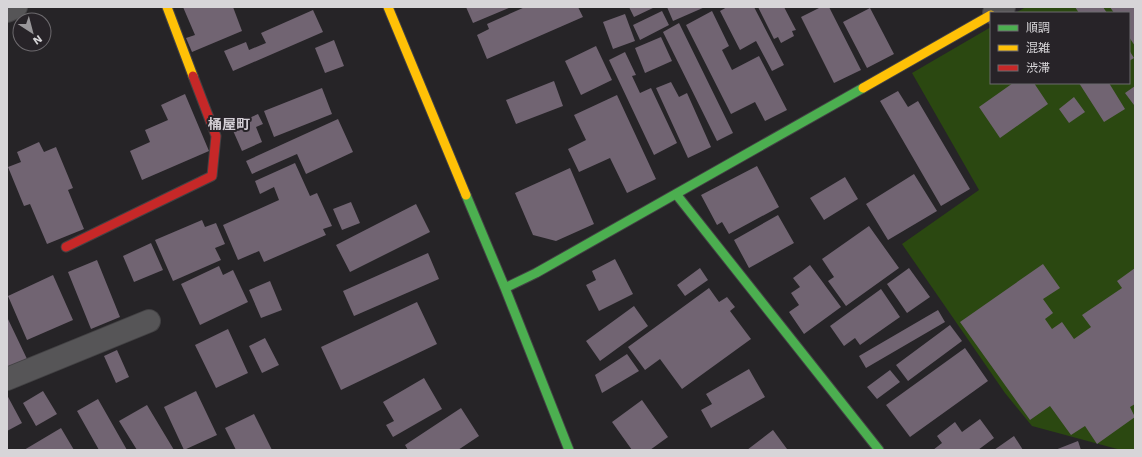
<svg xmlns="http://www.w3.org/2000/svg" width="1142" height="457" font-family="'Work Sans','Noto Sans JP',sans-serif">
  <style>
    .green { fill: #2b4811 }
    .building { fill: #716472 }
    .lines { fill: none; stroke-linecap: round; stroke-linejoin: round }
    .street-casing { stroke: #434244; stroke-width: 24 }
    .fast-casing { stroke: #434244; stroke-width: 11 }
    .slow-casing { stroke: #434244; stroke-width: 11 }
    .jam-casing { stroke: #434244; stroke-width: 11 }
    .street { stroke: #565557; stroke-width: 22 }
    .fast { stroke: #4caf50; stroke-width: 9 }
    .slow { stroke: #ffc107; stroke-width: 9 }
    .jam { stroke: #c62828; stroke-width: 9 }
    .labels { text-anchor: middle; stroke-width: 4; stroke-linejoin: round; paint-order: stroke }
    .quarter-label { font-size: 14px; font-weight: bold; fill: #d2ced4; stroke: #272328 }
  </style>
  <rect width="100%" height="100%" fill="#262427"/>
  <!-- green -->
  <path class="green" d="M 1026,7 L 1135,7 L 1135,450 L 1121,450 L 1032,426 L 1005,393 L 902,244 L 979,190 L 912,73 L 991,27 L 991,83 L 1129,83 L 1129,13 L 1015,13 Z"/>
  <!-- building -->
  <path class="building" d="M 183,7 L 233,7 L 242,31 L 192,52 L 186,38 L 195,35 Z
    M 466,7 L 511,7 L 473,23 Z
    M 525,7 L 578,7 L 583,17 L 487,59 L 477,35 L 489,29 L 487,24 Z
    M 629,7 L 655,7 L 634,17 Z
    M 667,7 L 705,7 L 673,21 Z
    M 727,7 L 754,7 L 784,65 L 772,71 L 756,41 L 740,50 L 720,11 Z
    M 758,7 L 784,7 L 796,30 L 792,31 L 794,36 L 781,43 L 778,37 L 774,39 Z
    M 821,7 L 829,7 L 861,70 L 834,83 L 801,17 Z
    M 1075,7 L 1103,7 L 1107,13 L 1079,13 Z
    M 1110,7 L 1135,7 L 1135,46 L 1129,37 L 1129,13 L 1114,13 Z
    M 870,8 L 894,54 L 867,68 L 843,22 Z
    M 313,10 L 323,32 L 233,71 L 224,51 L 246,42 L 249,50 L 266,43 L 261,33 Z
    M 662,11 L 669,25 L 640,40 L 633,25 Z
    M 712,11 L 729,46 L 722,50 L 732,70 L 759,56 L 787,110 L 765,121 L 755,102 L 731,114 L 686,25 Z
    M 625,14 L 635,41 L 613,49 L 603,22 Z
    M 679,23 L 733,133 L 717,141 L 663,32 Z
    M 661,37 L 672,61 L 645,73 L 635,48 Z
    M 334,40 L 344,66 L 325,73 L 315,48 Z
    M 596,46 L 612,80 L 581,95 L 565,61 Z
    M 1129,50 L 1134,58 L 1129,61 Z
    M 625,52 L 636,75 L 632,76 L 640,93 L 651,88 L 677,143 L 654,155 L 609,60 Z
    M 554,81 L 563,106 L 516,124 L 506,100 Z
    M 671,82 L 679,97 L 687,93 L 711,147 L 688,158 L 656,88 Z
    M 1013,83 L 1034,83 L 1048,104 L 1000,138 L 979,107 Z
    M 1079,83 L 1109,83 L 1125,109 L 1104,122 Z
    M 1135,86 L 1135,105 L 1134,105 L 1125,93 Z
    M 322,88 L 332,114 L 274,137 L 264,111 Z
    M 898,91 L 908,107 L 918,101 L 970,189 L 941,206 L 880,101 Z
    M 185,94 L 209,151 L 142,180 L 130,151 L 150,142 L 145,130 L 168,120 L 161,105 Z
    M 617,95 L 656,179 L 627,193 L 610,158 L 579,172 L 568,149 L 586,140 L 574,115 Z
    M 1074,97 L 1085,112 L 1069,123 L 1059,109 Z
    M 258,114 L 263,124 L 256,127 L 262,142 L 242,151 L 231,126 Z
    M 338,119 L 353,152 L 306,174 L 297,154 L 252,174 L 246,161 Z
    M 39,142 L 44,152 L 56,147 L 73,188 L 68,190 L 84,229 L 47,244 L 30,204 L 24,206 L 8,167 L 21,162 L 17,152 Z
    M 295,163 L 310,196 L 317,193 L 332,226 L 323,229 L 326,235 L 264,262 L 259,251 L 238,260 L 223,225 L 279,200 L 274,187 L 260,194 L 255,181 Z
    M 757,166 L 779,207 L 729,234 L 722,222 L 717,225 L 701,195 Z
    M 570,168 L 594,224 L 556,241 L 533,235 L 515,193 Z
    M 914,174 L 937,211 L 888,240 L 866,204 Z
    M 845,177 L 858,199 L 824,220 L 810,198 Z
    M 351,202 L 360,223 L 342,230 L 333,209 Z
    M 416,204 L 430,232 L 350,272 L 336,245 Z
    M 778,215 L 794,243 L 749,268 L 734,240 Z
    M 202,220 L 205,227 L 216,223 L 225,244 L 215,248 L 221,260 L 173,281 L 155,240 Z
    M 869,226 L 899,268 L 846,306 L 828,281 L 834,277 L 822,259 Z
    M 151,243 L 163,270 L 134,282 L 123,256 Z
    M 428,253 L 439,279 L 354,316 L 343,291 Z
    M 615,259 L 633,294 L 599,311 L 586,285 L 596,280 L 592,271 Z
    M 97,260 L 120,317 L 91,329 L 68,272 Z
    M 1043,264 L 1060,288 L 1043,299 L 1053,313 L 1045,319 L 1052,329 L 1062,322 L 1074,339 L 1091,327 L 1082,315 L 1122,288 L 1117,281 L 1135,268 L 1135,404 L 1130,407 L 1135,417 L 1097,444 L 1085,426 L 1071,435 L 1050,406 L 1030,420 L 960,322 Z
    M 810,265 L 841,307 L 804,334 L 789,312 L 799,305 L 791,293 L 800,287 L 793,278 Z
    M 219,266 L 223,275 L 233,270 L 248,302 L 200,325 L 181,284 Z
    M 700,268 L 708,280 L 685,296 L 677,285 Z
    M 909,268 L 930,297 L 907,313 L 887,284 Z
    M 53,275 L 73,320 L 27,340 L 8,296 Z
    M 270,281 L 282,310 L 261,318 L 249,290 Z
    M 709,288 L 719,302 L 727,297 L 735,307 L 730,311 L 751,339 L 682,389 L 660,359 L 645,370 L 628,347 Z
    M 881,289 L 900,317 L 860,345 L 855,338 L 844,346 L 830,326 Z
    M 417,302 L 437,344 L 341,390 L 321,347 Z
    M 634,306 L 648,326 L 600,361 L 586,341 Z
    M 938,310 L 945,322 L 866,368 L 859,356 Z
    M 7,317 L 28,361 L 7,371 Z
    M 950,325 L 962,341 L 908,381 L 896,365 Z
    M 228,329 L 248,373 L 216,388 L 195,345 Z
    M 265,338 L 279,365 L 262,373 L 249,346 Z
    M 965,348 L 988,381 L 910,437 L 886,405 Z
    M 117,350 L 129,377 L 116,383 L 104,356 Z
    M 627,354 L 639,371 L 602,393 L 595,375 Z
    M 749,369 L 765,397 L 711,428 L 701,410 L 712,404 L 706,394 Z
    M 890,370 L 900,382 L 877,399 L 867,387 Z
    M 424,378 L 442,409 L 393,437 L 386,425 L 394,421 L 383,402 Z
    M 43,391 L 57,414 L 36,426 L 23,403 Z
    M 196,391 L 217,435 L 184,450 L 164,407 Z
    M 7,395 L 22,423 L 7,431 Z
    M 98,399 L 127,450 L 99,450 L 77,411 Z
    M 642,400 L 668,437 L 650,450 L 632,450 L 612,422 Z
    M 147,405 L 174,450 L 137,450 L 119,421 Z
    M 461,408 L 479,436 L 458,450 L 408,450 L 405,445 Z
    M 254,414 L 272,450 L 236,450 L 225,428 Z
    M 980,419 L 994,438 L 978,450 L 933,450 L 942,443 L 937,436 L 955,422 L 962,432 Z
    M 61,428 L 74,450 L 24,450 Z
    M 773,430 L 787,449 L 786,450 L 747,450 Z
    M 1014,436 L 1023,450 L 994,450 Z
    M 1078,441 L 1081,450 L 1055,450 Z"/>
  <g class="lines">
    <defs>
      <path id="street" d="M 7,11 L 16,7
        M 994,13 L 1004,7
        M 7,379 L 149,321"/>
      <path id="fast" d="M 676,194 L 879,450
        M 466,195 L 505,288 L 569,450
        M 505,288 L 536,273 L 863,88"/>
      <path id="slow" d="M 167,7 L 193,76
        M 388,7 L 466,195
        M 863,88 L 991,15"/>
      <path id="jam" d="M 66,247 L 212,176 L 216,136 L 193,76"/>
    </defs>
    <!-- street casing -->
    <use href="#street" class="street-casing"/>
    <!-- fast casing -->
    <use href="#fast" class="fast-casing"/>
    <!-- slow casing -->
    <use href="#slow" class="slow-casing"/>
    <!-- jam casing -->
    <use href="#jam" class="jam-casing"/>
    <!-- street -->
    <use href="#street" class="street"/>
    <!-- fast -->
    <use href="#fast" class="fast"/>
    <!-- slow -->
    <use href="#slow" class="slow"/>
    <!-- jam -->
    <use href="#jam" class="jam"/>
  </g>
  <g class="labels">
    <!-- quarter labels -->
    <g class="quarter-label">
      <text x="229" y="129">桶屋町</text>
    </g>
  </g>
  <!-- border -->
  <rect width="1142" height="457" fill="none" stroke="#d7d5d8" stroke-width="16"/>
  <!-- legend -->
  <rect x="990" y="12" width="140" height="72" fill="#272328" stroke="#6d6a6e"/>
  <rect x="998" y="25" width="20" height="6" fill="#4caf50" stroke="#6d6a6e"/>
  <text x="1026" y="32" font-size="12" fill="#d7d5d8">順調</text>
  <rect x="998" y="45" width="20" height="6" fill="#ffc107" stroke="#6d6a6e"/>
  <text x="1026" y="52" font-size="12" fill="#d7d5d8">混雑</text>
  <rect x="998" y="65" width="20" height="6" fill="#c62828" stroke="#6d6a6e"/>
  <text x="1026" y="72" font-size="12" fill="#d7d5d8">渋滞</text>
  <!-- north arrow -->
  <g transform="translate(32 32) rotate(144)"><circle r="19" fill="#272328" stroke="#6d6a6e"/>
  <path d="M0-3L7 15L0 10L-7 15Z" fill="#99979a"/>
  <text y="-6" font-size="11" font-weight="bold" text-anchor="middle" fill="#d7d5d8">N</text>
  </g>
</svg>
